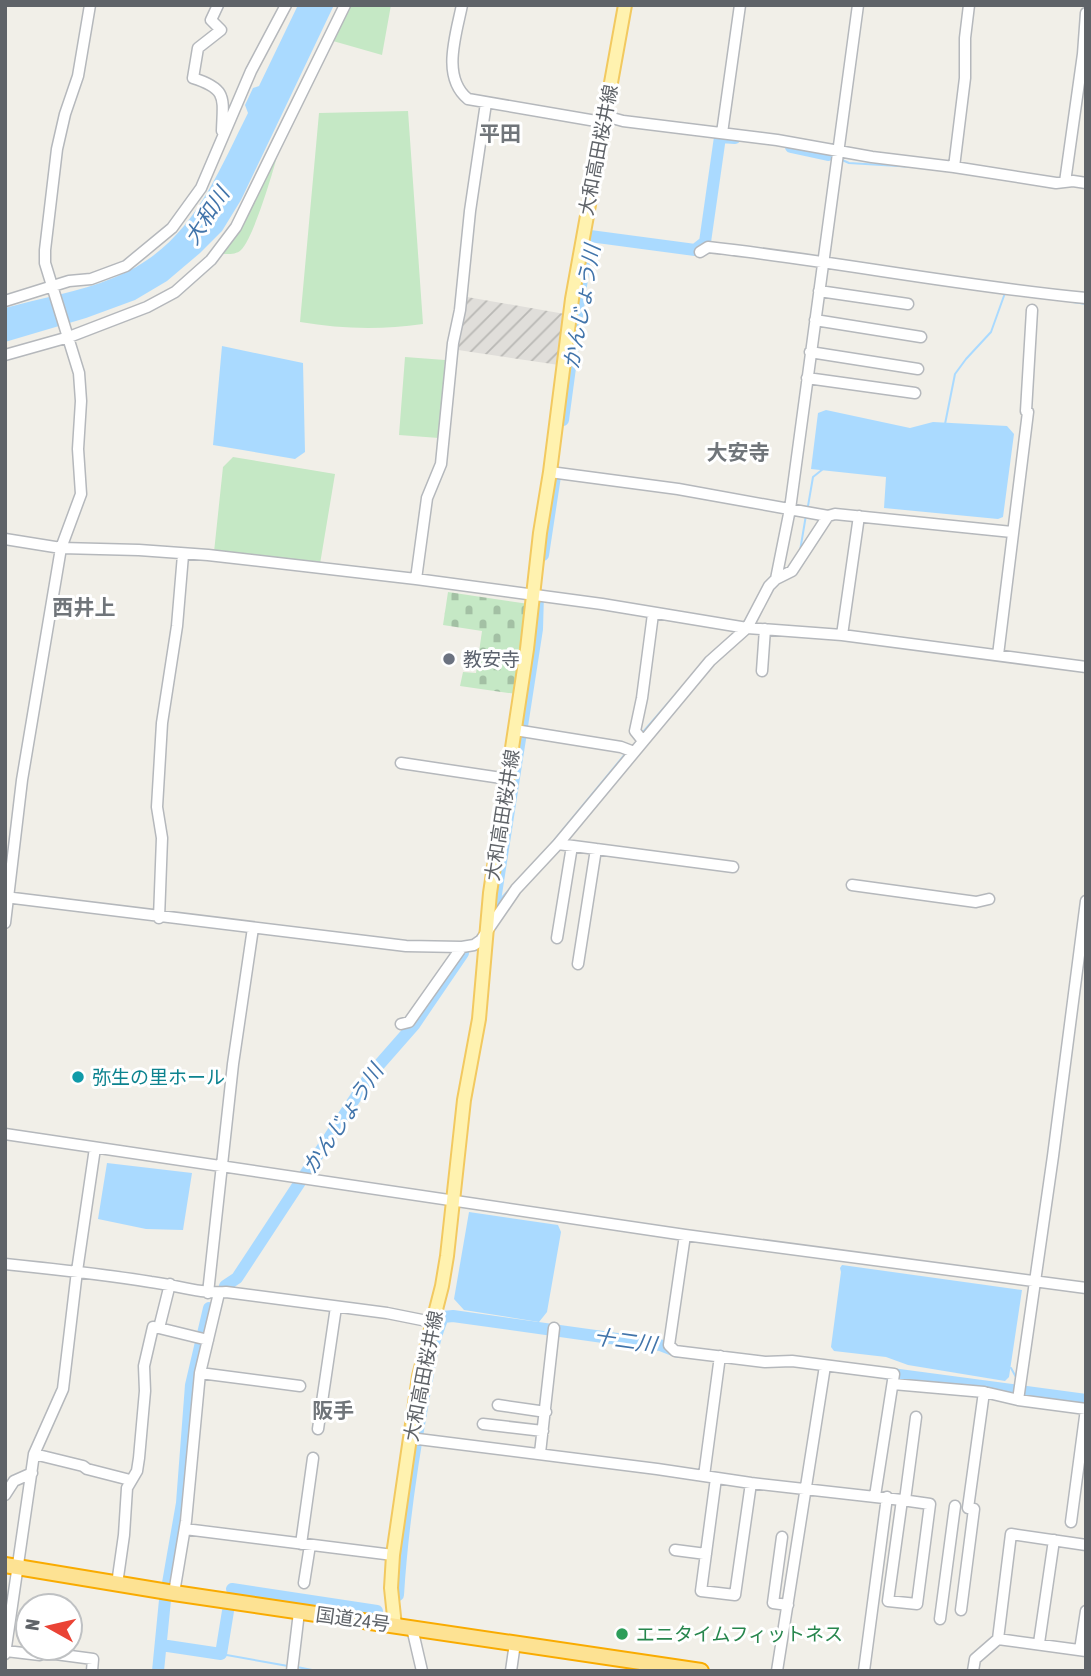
<svg xmlns="http://www.w3.org/2000/svg" width="1091" height="1676" font-family="'Asap Condensed','Noto Sans JP',sans-serif">
  <style>
    .industrial { fill: url(#industrial-furrows) }
    .cemetery { fill: url(#cemetery-stones) }
    .park { fill: #c5e8c5 }
    .water { fill: #aadaff }
    .lines { fill: none; stroke-linecap: round; stroke-linejoin: round }
    .stream { stroke: #aadaff; stroke-width: 2 }
    .river { stroke: #aadaff; stroke-width: 12 }
    .minor-casing { stroke: #b5b8bc; stroke-width: 13 }
    .major-casing { stroke: #f2c960; stroke-width: 16 }
    .highway-casing { stroke: #f9ab00; stroke-width: 18 }
    .minor { stroke: #fff; stroke-width: 10 }
    .major { stroke: #fff2af; stroke-width: 12 }
    .highway { stroke: #fde293; stroke-width: 14 }
    .worship-dot { fill: #6b7280; stroke: #fff; stroke-width: 2.5 }
    .culture-dot { fill: #0f9aa8; stroke: #fff; stroke-width: 2.5 }
    .leisure-dot { fill: #2e9e5b; stroke: #fff; stroke-width: 2.5 }
    .labels { text-anchor: middle; stroke-width: 6; stroke-linejoin: round; paint-order: stroke }
    .street-label { font-size: 19px; fill: #5f6368; stroke: #fff }
    .worship-label { font-size: 19px; fill: #5b616d; stroke: #fff; text-anchor: start }
    .culture-label { font-size: 19px; fill: #0d838f; stroke: #fff; text-anchor: start }
    .leisure-label { font-size: 19px; fill: #27864d; stroke: #fff; text-anchor: start }
    .neighbourhood-label { font-size: 21px; font-weight: bold; fill: #70757a; stroke: #fff }
    .water-label { font-size: 21px; font-style: italic; fill: #4174aa; stroke: #fff }
  </style>
  <defs>
    <pattern id="industrial-furrows" width="10" height="10" patternUnits="userSpaceOnUse" patternTransform="scale(1.75)"><rect width="10" height="10" fill="#e0deda"/><path d="M-1 1l2-2M0 10L10 0M9 11l2-2" fill="none" stroke="#b9b8b5"/></pattern>
    <pattern id="cemetery-stones" width="16" height="16" patternUnits="userSpaceOnUse" patternTransform="scale(1.75)"><rect width="16" height="16" fill="#c5e8c5"/><path d="M2 7V4a2 2 0 0 1 4 0v3zM10 15v-3a2 2 0 0 1 4 0v3z" fill="#a3c0a4"/></pattern>
  </defs>
  <rect width="100%" height="100%" fill="#f1efe8"/>
  <!-- industrial -->
  <path class="industrial" d="M 467,297 L 565,314 L 559,365 L 458,350 Z"/>
  <!-- cemetery -->
  <path class="cemetery" d="M 448,592 L 529,604 L 516,694 L 460,686 L 463,672 L 476,673 L 482,631 L 443,625 Z"/>
  <!-- park -->
  <path class="park" d="M 349,5 L 391,5 L 382,55 L 333,41 Z
    M 408,111 L 423,324 C 380,330 342,329 300,322 L 319,113 Z
    M 278,153 C 273,172 253,239 241,250 C 236,255 227,254 220,254 L 236,234 Z
    M 405,357 L 445,360 L 439,438 L 399,435 Z
    M 233,457 L 335,474 L 320,564 L 214,552 L 223,467 Z"/>
  <!-- water -->
  <path class="water" d="M 298,5 L 334,5 L 241,200 L 222,231 L 200,253 L 167,281 L 135,300 L 86,318 L 5,342 L 5,308 C 41,298 79,292 113,278 C 189,248 214,181 248,113 L 245,105 L 253,88 L 259,86 Z
    M 222,346 L 303,363 L 305,452 L 295,459 L 213,445 Z
    M 826,410 L 910,428 L 933,422 L 1007,426 L 1014,434 L 1003,517 L 998,519 L 884,508 L 886,477 L 811,469 L 818,413 Z
    M 107,1163 L 192,1173 L 183,1230 L 146,1229 L 98,1219 Z
    M 469,1212 L 558,1225 L 561,1232 L 547,1312 L 539,1322 L 464,1310 L 454,1299 Z
    M 842,1265 L 1022,1290 L 1009,1377 L 1005,1381 L 908,1365 L 886,1357 L 834,1351 L 831,1347 L 841,1272 L 840,1268 Z"/>
  <g class="lines">
    <!-- stream -->
    <path class="stream" d="M 828,155 L 835,157
      M 840,159 L 849,163 L 914,167
      M 1073,302 L 1086,304
      M 945,424 L 955,374 L 966,359 L 991,332 L 1005,293
      M 808,506 L 813,477 L 823,469
      M 800,551 L 806,515
      M 643,732 L 683,686
      M 552,843 L 626,753
      M 496,904 L 544,852
      M 1011,1368 L 1017,1379
      M 221,1654 L 288,1666
      M 297,1667 L 317,1671"/>
    <!-- river -->
    <path class="river" d="M 791,147 L 828,155
      M 563,420 L 586,249 L 590,236 L 695,250 L 705,242 L 720,137 L 735,138
      M 543,555 L 555,476
      M 494,907 L 537,629 L 538,594
      M 225,1286 L 237,1278 L 371,1074 L 414,1025 L 463,953
      M 884,1373 L 1086,1400
      M 168,1583 L 182,1503 L 191,1385 L 209,1308
      M 232,1589 L 377,1611
      M 398,1595 C 402,1529 412,1462 424,1396 C 429,1370 432,1342 443,1317 L 453,1316 L 660,1345 L 678,1352
      M 161,1645 L 221,1654 L 228,1611
      M 158,1671 L 165,1600"/>
    <defs>
      <path id="minor" d="M 218,5 L 211,20 L 221,30 L 198,48 L 193,78 C 228,89 223,98 222,131
        M 462,5 C 456,35 441,77 468,99 L 596,121 L 604,119
        M 605,116 L 623,121 L 777,140 L 872,157 L 954,167 L 1056,183 L 1073,181 L 1086,183
        M 722,133 L 740,5
        M 954,167 L 965,78 L 965,38 L 969,5
        M 1065,182 L 1083,54 L 1086,13
        M 700,252 L 708,247 C 835,261 959,286 1086,298
        M 819,291 L 908,304
        M 5,301 L 69,281 L 91,279 L 126,266 L 172,228 L 201,188 L 251,71 L 286,5
        M 815,320 L 921,337
        M 810,352 L 918,369
        M 5,355 L 69,337 L 147,307 L 175,292 L 211,260 L 236,227 L 345,5
        M 807,378 L 915,393
        M 550,472 L 678,489 L 828,516 L 835,514 L 1012,532
        M 5,539 L 61,548 L 139,550 L 208,555 L 416,579 L 602,604 L 747,628 L 842,635 L 1086,667
        M 416,579 L 427,498 L 441,464 L 453,343 L 460,310 L 470,211 L 486,103
        M 776,579 L 790,509 L 858,5
        M 842,635 L 859,516
        M 998,655 L 1028,412 L 1026,411 L 1032,310
        M 762,671 L 765,629
        M 515,730 L 621,747 L 634,752
        M 643,741 L 635,731 L 642,698 L 653,614
        M 401,763 L 508,779
        M 558,844 L 733,867
        M 852,885 L 976,902 L 989,899
        M 5,897 L 406,946 L 462,947 L 474,945 L 481,940 L 516,889 L 558,844 L 710,661 L 747,628 L 769,586 L 776,579 L 792,571 L 828,516
        M 159,918 L 162,838 L 157,807 L 162,723 L 177,626 L 183,555
        M 5,923 L 22,780 L 61,548 L 81,494 L 78,449 L 81,401 L 79,373 L 45,263 L 45,250 L 57,149 L 65,114 L 78,76 L 90,5
        M 557,938 L 572,846
        M 578,964 L 596,849
        M 401,1024 L 409,1022 L 462,947
        M 5,1134 L 685,1235 L 1086,1288
        M 685,1235 L 669,1345 L 675,1351 L 765,1362 L 792,1361 L 894,1374 L 875,1496
        M 5,1264 C 54,1269 102,1274 151,1282 C 176,1285 200,1294 226,1292 L 387,1313 L 432,1322
        M 208,1293 L 233,1064 L 253,928
        M 159,1328 L 208,1340
        M 200,1373 L 300,1386
        M 893,1384 L 984,1392 L 1018,1400 L 1086,1409 L 1071,1522
        M 1018,1400 L 1053,1156 L 1086,901
        M 498,1405 L 546,1412
        M 483,1424 L 543,1431
        M 318,1429 L 336,1307
        M 410,1438 L 657,1469 L 751,1483 L 902,1500
        M 540,1453 L 554,1328
        M 34,1454 L 83,1466 L 87,1469 L 130,1480
        M 704,1476 L 720,1356
        M 716,1478 L 701,1591 L 735,1595 L 751,1483
        M 5,1495 L 14,1481 L 32,1473
        M 902,1500 L 930,1504 L 917,1604 L 888,1601 Z
        M 905,1500 L 916,1417
        M 968,1508 L 984,1392
        M 185,1529 L 393,1555
        M 782,1537 L 773,1603 L 788,1605
        M 301,1544 L 313,1458
        M 675,1550 L 706,1554
        M 304,1583 L 310,1545
        M 117,1584 L 124,1535 L 127,1488 L 137,1471 L 139,1458 L 145,1391 L 144,1366 L 153,1327 L 159,1328 L 170,1284
        M 174,1593 L 186,1521 L 200,1373 L 219,1293
        M 961,1610 L 974,1509
        M 940,1619 L 955,1506
        M 412,1628 L 422,1671
        M 998,1639 L 1011,1534 L 1086,1545
        M 1039,1643 L 1054,1540
        M 1080,1650 L 1086,1611
        M 6,1651 L 40,1655 L 40,1652 L 93,1659 L 92,1671
        M 5,1654 L 34,1454 L 63,1389 L 77,1271 L 95,1148
        M 292,1671 L 299,1612
        M 511,1671 L 515,1643
        M 777,1671 L 825,1366
        M 864,1671 L 887,1497
        M 973,1671 L 975,1659 L 998,1639 L 1086,1651"/>
      <path id="major" d="M 395,1626 L 391,1588 L 393,1555 L 419,1376 L 442,1286 L 447,1256 L 464,1100 L 479,1019 L 490,893 L 527,649 L 540,533 L 550,472 L 572,299 L 625,5"/>
      <path id="highway" d="M 5,1565 L 174,1593 L 701,1671"/>
    </defs>
    <!-- minor casing -->
    <use href="#minor" class="minor-casing"/>
    <!-- major casing -->
    <use href="#major" class="major-casing"/>
    <!-- highway casing -->
    <use href="#highway" class="highway-casing"/>
    <!-- minor -->
    <use href="#minor" class="minor"/>
    <!-- major -->
    <use href="#major" class="major"/>
    <!-- highway -->
    <use href="#highway" class="highway"/>
  </g>
  <!-- markers -->
  <circle class="worship-dot" cx="449" cy="659" r="7"/>
  <circle class="culture-dot" cx="78" cy="1077" r="7"/>
  <circle class="leisure-dot" cx="622" cy="1634" r="7"/>
  <g class="labels">
    <!-- street labels -->
    <g class="street-label">
      <text transform="translate(598 150) rotate(-79)" y="7">大和高田桜井線</text>
      <text transform="translate(502 815) rotate(-81)" y="7">大和高田桜井線</text>
      <text transform="translate(423 1376) rotate(-79)" y="7">大和高田桜井線</text>
      <text transform="translate(353 1619) rotate(8)" y="7">国道24号</text>
    </g>
    <!-- worship labels -->
    <g class="worship-label">
      <text x="463" y="666">教安寺</text>
    </g>
    <!-- culture labels -->
    <g class="culture-label">
      <text x="92" y="1084">弥生の里ホール</text>
    </g>
    <!-- leisure labels -->
    <g class="leisure-label">
      <text x="636" y="1641">エニタイムフィットネス</text>
    </g>
    <!-- neighbourhood labels -->
    <g class="neighbourhood-label">
      <text x="500" y="141">平田</text>
      <text x="738" y="460">大安寺</text>
      <text x="84" y="615">西井上</text>
      <text x="333" y="1418">阪手</text>
    </g>
    <!-- water labels -->
    <g class="water-label">
      <text transform="translate(207 216) rotate(-57)" y="7">大和川</text>
      <text transform="translate(582 307) rotate(-80)" y="7">かんじょう川</text>
      <text transform="translate(343 1119) rotate(-56)" y="7">かんじょう川</text>
      <text transform="translate(625 1341) rotate(8)" y="7">十二川</text>
    </g>
  </g>
  <!-- border -->
  <rect width="1091" height="1676" fill="none" stroke="#5f6368" stroke-width="14"/>
  <!-- north arrow -->
  <g transform="translate(49 1627) rotate(278)"><circle r="33" fill="#ffffff" stroke="#bfc1c3" stroke-width="2"/>
  <path d="M0-5L12 26L0 18L-12 26Z" fill="#ea4335"/>
  <text y="-10" font-size="19" font-weight="bold" text-anchor="middle" fill="#5f6368">N</text>
  </g>
</svg>
